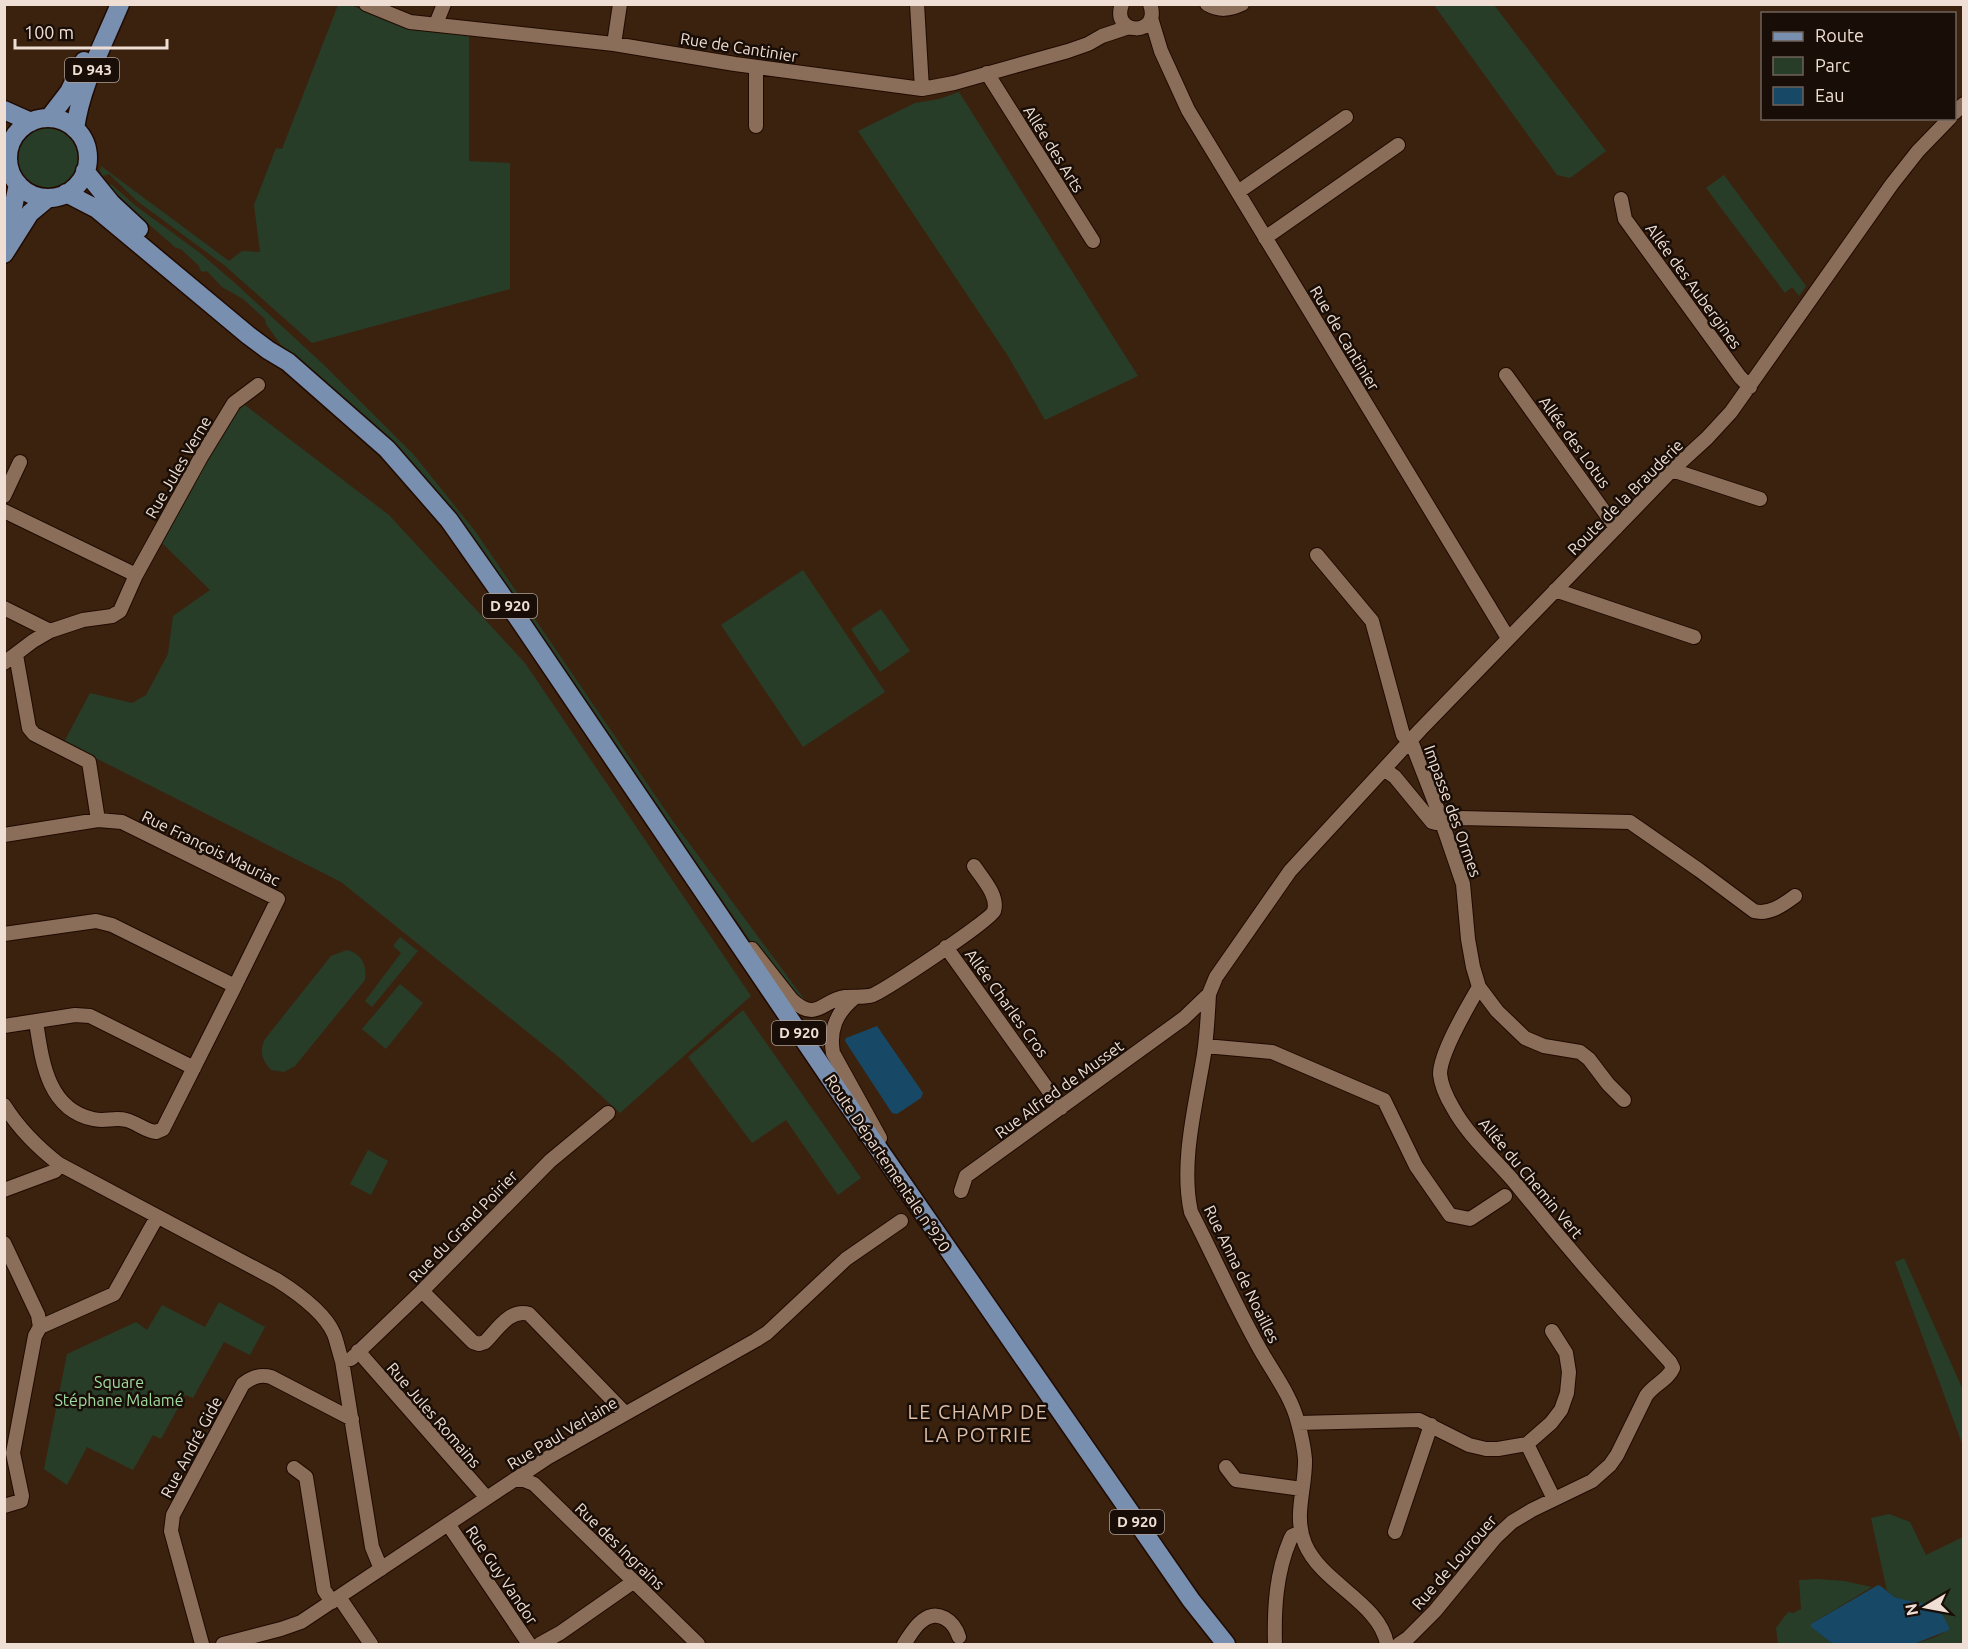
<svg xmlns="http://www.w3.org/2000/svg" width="1968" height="1649" font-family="Ubuntu,sans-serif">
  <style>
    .green { fill: #283d28 }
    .water { fill: #174966 }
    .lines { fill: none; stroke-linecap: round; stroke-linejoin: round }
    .minor-casing { stroke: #200a00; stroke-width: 16 }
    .major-casing { stroke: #200a00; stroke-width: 21 }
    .minor { stroke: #8a6e59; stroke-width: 14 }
    .major { stroke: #788faf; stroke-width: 18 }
    .labels { text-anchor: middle; stroke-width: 5; stroke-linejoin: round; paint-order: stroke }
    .shield { fill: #190e07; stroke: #afa096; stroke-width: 1.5 }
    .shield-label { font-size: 15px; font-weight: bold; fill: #efded3 }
    .street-label { font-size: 16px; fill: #efded3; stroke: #190e07 }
    .park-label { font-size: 16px; fill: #9fdba0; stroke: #190e07 }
    .quarter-label { font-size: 20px; letter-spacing: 1.5px; fill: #ddbea7; stroke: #190e07 }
  </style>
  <rect width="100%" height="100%" fill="#3a220f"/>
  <!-- green -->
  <path class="green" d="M 338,5 L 350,5 L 412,29 L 469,36 L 469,161 L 510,163 L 510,289 L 312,343 L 224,265 L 137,201 L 109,174 L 103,176 L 100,171 L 101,166 L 229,261 L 242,251 L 260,252 L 254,205 L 276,148 L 282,149 Z
    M 1434,5 L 1494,5 L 1606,151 L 1570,178 L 1557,175 Z
    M 959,92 L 1138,376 L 1045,420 L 1008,356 L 858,131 L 915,103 L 939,99 Z
    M9 158a39 39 0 1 1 78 0a39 39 0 1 1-78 0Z
    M 1724,175 L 1806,286 L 1799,296 L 1792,287 L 1785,293 L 1706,188 Z
    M 111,184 L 136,206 L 200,253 L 236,284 L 324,365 L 414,455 L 475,531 L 672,820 L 807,1003 L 799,1000 L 751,942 L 691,855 L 680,843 L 363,415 L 281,345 L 266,324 L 265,319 L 243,299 L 222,287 L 207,271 L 203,272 L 200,270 L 199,266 L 181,249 L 176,248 L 106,187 Z
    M 241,402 L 389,515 L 525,663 L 751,996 L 620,1113 L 561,1059 L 341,882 L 64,742 L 90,693 L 132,703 L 146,695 L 168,654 L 173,616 L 210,590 L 161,542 Z
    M 803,570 L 885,692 L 803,747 L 721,625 Z
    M 881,609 L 910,651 L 880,672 L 851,629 Z
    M 400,937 L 418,951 L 372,1007 L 365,1001 L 401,953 L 393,946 Z
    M 347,950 C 362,954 367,965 365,980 L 295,1066 L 284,1072 L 271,1070 C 262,1060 259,1051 265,1039 L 331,956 Z
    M 400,984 L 423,1003 L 386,1049 L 362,1029 Z
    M 743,1010 L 861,1178 L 838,1195 L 786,1120 L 752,1143 L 688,1057 Z
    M 368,1150 L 388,1161 L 371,1195 L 350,1184 Z
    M 1904,1258 L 1963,1390 L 1963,1446 L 1895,1262 Z
    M 219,1302 L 265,1327 L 250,1355 L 224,1342 L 193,1398 L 185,1395 L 161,1439 L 153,1435 L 133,1470 L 87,1447 L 67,1485 L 44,1469 L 67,1354 L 136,1322 L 147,1330 L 162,1305 L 205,1327 Z
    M 1889,1514 L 1910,1522 L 1926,1555 L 1963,1537 L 1963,1644 L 1914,1644 C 1926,1640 1942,1637 1949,1627 C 1931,1590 1910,1611 1887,1591 L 1871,1518 Z
    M 1818,1579 L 1844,1581 L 1872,1587 L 1811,1624 L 1811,1627 L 1833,1644 L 1778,1644 L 1776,1628 L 1788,1612 L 1793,1613 L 1801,1609 L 1799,1580 Z"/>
  <!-- water -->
  <path class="water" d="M 877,1026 L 923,1093 L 921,1098 L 897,1114 L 892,1113 L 845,1041 L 846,1038 Z
    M 1878,1585 C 1886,1588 1890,1596 1898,1598 C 1924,1606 1936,1598 1949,1627 L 1949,1630 L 1914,1644 L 1833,1644 L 1811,1627 L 1811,1624 Z"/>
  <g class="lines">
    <defs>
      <path id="minor" d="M 366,4 L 410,22 L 614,44 L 735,64 L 922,89 L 954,83 L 1068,51 L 1088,44 L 1102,36 L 1129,27
        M 917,4 L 922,89
        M 1122,4 C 1110,36 1162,37 1150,4
        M 1207,4 C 1220,11 1229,10 1242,4
        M 1151,18 L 1161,51 L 1188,110 L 1508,638
        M 436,24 L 444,4
        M 614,44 L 620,4
        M 756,67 L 756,126
        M 987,73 L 1093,241
        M 1954,113 L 1964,104
        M 1238,192 L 1346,117
        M 1621,199 L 1625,219 L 1740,377 L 1750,387
        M 1265,238 L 1398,145
        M 1506,375 L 1616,528
        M 1672,470 L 1760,499
        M 4,496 L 20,462
        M 4,511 L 136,575
        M 1317,555 L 1372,621 L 1403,735 L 1413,746 L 1437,808 L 1463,884 L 1468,939 L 1473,967 L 1479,987 L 1497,1011 L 1525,1038 L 1544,1046 L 1580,1052 L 1589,1059 L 1608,1084 L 1624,1100
        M 1555,590 L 1694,637
        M 4,608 L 50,631
        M 16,655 L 29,728 L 34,734 L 89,762 L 98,820
        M 4,663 L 33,641 L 50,631 L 83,620 L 112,616 L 120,611 L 136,575 L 201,457 L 234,403 L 258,385
        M 1384,769 L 1395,777 L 1432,822 L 1436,823 L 1459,818 L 1630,822 L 1699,870 L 1754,911 C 1769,915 1783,905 1795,896
        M 4,835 L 98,820 L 122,822 L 278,899 L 235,986 L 112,925 L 96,921 L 4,934
        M 946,947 L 1061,1108
        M 752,949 L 792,1000 C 817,1023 822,1000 845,997 C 855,996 863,998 873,995 C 888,988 990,921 994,911 C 999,896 982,878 974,866
        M 1209,994 C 1208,1014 1207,1034 1204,1054 C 1196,1104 1180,1163 1191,1212 C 1213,1255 1233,1300 1256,1342 C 1270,1369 1291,1394 1298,1423 C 1301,1434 1304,1447 1305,1459 C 1306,1488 1293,1515 1305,1544 C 1322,1584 1379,1602 1387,1644
        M 854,998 C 836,1013 829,1030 833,1053 L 880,1138
        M 36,1022 C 42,1060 47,1109 93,1119 C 104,1122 115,1117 126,1120 C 136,1122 145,1131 156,1132 L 163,1129 L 235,986
        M 4,1026 L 75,1015 L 90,1016 L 194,1068
        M 1205,1046 L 1272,1052 L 1384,1100 L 1416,1166 L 1450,1215 L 1470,1219 L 1505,1196
        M 4,1105 C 19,1129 37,1147 59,1164 L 277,1280 C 296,1292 325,1313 334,1334 C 337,1342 339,1352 342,1361 L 372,1547 L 381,1569
        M 4,1190 L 55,1171 L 59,1164
        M 961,1191 L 966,1176 L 1184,1018 L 1209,994 L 1216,977 L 1290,871 L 1420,730 L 1672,470 L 1707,438 L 1731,412 L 1892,184 L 1918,151 L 1950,118
        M 4,1243 L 38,1315 L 40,1327
        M 422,1291 L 473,1342 L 479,1344 L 485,1342 C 497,1330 510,1308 529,1314 L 625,1413
        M 358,1351 L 487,1498
        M 342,1361 L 351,1359 L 422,1291 L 550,1161 L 608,1113
        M 1298,1423 L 1419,1420 L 1469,1445 L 1486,1449 L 1498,1449 L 1527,1444 L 1551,1423 L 1561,1410 L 1567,1393 L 1569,1372 L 1566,1353 L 1552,1331
        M 1527,1444 L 1554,1499
        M 1226,1467 L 1236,1480 L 1302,1489
        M 294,1468 L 306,1477 L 324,1590 L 332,1602
        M 516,1480 L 524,1480 L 534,1484 L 698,1644
        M 4,1506 L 21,1501 L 22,1496 L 13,1453 L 35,1336 L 40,1327 L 114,1294 L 157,1217
        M 448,1524 L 529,1644
        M 1395,1532 L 1431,1425
        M 339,1597 L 371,1644
        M 202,1644 L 171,1531 L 173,1515 L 243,1384 C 252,1377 260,1374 271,1377 L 352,1419
        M 223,1644 L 281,1629 L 301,1622 L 547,1458 L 756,1340 L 767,1333 L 846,1259 L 901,1221
        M 540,1644 L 560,1633 L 633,1582
        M 904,1644 C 909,1637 914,1627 922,1621 C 938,1608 954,1621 959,1637
        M 1275,1644 C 1274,1609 1276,1573 1290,1540 L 1292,1536 L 1301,1532
        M 1399,1644 L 1408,1638 L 1435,1611 L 1495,1538 L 1512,1522 L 1532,1510 L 1592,1481 L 1610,1465 L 1617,1455 L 1646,1396 C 1653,1385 1668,1380 1673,1368 L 1670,1362 C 1617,1305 1566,1246 1517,1185 C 1497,1161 1468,1136 1453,1108 C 1447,1098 1441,1085 1440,1074 C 1440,1053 1468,1006 1479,987"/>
      <path id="major" d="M 4,110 L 31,122
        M 49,118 L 69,92 L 84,61
        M8 158a40 40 0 1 1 80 0a40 40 0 1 1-80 0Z
        M 75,129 C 81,85 103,45 120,4
        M 85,171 L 111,203 L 139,229
        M 66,193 L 97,209 L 248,335 L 268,350 L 288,362 L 387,449 L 449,520 L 520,621 L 842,1096 L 1191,1600 L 1226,1644
        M 6,241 L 18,184
        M 4,254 L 30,213 L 48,198"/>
    </defs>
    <!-- minor casing -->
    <use href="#minor" class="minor-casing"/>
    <!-- major casing -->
    <use href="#major" class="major-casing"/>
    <!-- minor -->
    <use href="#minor" class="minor"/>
    <!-- major -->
    <use href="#major" class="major"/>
  </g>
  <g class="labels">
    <!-- shield labels -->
    <g class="shield">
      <rect x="65" y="58" width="54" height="24" rx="4.5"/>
      <rect x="483" y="594" width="54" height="24" rx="4.5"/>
      <rect x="772" y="1021" width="54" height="24" rx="4.5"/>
      <rect x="1110" y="1510" width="54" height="24" rx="4.5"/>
    </g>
    <g class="shield-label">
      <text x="92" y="75">D 943</text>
      <text x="510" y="611">D 920</text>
      <text x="799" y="1038">D 920</text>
      <text x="1137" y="1527">D 920</text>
    </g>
    <!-- street labels -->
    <g class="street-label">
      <text transform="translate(739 47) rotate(9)" y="6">Rue de Cantinier</text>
      <text transform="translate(1054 149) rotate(58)" y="6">Allée des Arts</text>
      <text transform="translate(1694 286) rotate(54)" y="6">Allée des Aubergines</text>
      <text transform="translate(1345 338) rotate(59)" y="6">Rue de Cantinier</text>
      <text transform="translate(1575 442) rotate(54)" y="6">Allée des Lotus</text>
      <text transform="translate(178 467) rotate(-60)" y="6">Rue Jules Verne</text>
      <text transform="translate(1625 497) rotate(-45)" y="6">Route de la Brauderie</text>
      <text transform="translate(1453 811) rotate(70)" y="6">Impasse des Ormes</text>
      <text transform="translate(211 848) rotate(26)" y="6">Rue François Mauriac</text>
      <text transform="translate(1007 1003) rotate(54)" y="6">Allée Charles Cros</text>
      <text transform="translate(1059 1089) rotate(-36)" y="6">Rue Alfred de Musset</text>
      <text transform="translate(888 1163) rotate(56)" y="6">Route Départementale n°920</text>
      <text transform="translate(1531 1178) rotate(50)" y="6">Allée du Chemin Vert</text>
      <text transform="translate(463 1226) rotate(-46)" y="6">Rue du Grand Poirier</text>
      <text transform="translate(1242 1274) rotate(64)" y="6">Rue Anna de Noailles</text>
      <text transform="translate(434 1415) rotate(49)" y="6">Rue Jules Romains</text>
      <text transform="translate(562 1433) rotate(-31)" y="6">Rue Paul Verlaine</text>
      <text transform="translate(191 1447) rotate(-62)" y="6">Rue André Gide</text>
      <text transform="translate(620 1546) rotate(44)" y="6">Rue des Ingrains</text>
      <text transform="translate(1454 1562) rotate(-49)" y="6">Rue de Lourouer</text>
      <text transform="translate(502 1575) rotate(56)" y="6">Rue Guy Vandor</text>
    </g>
    <!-- park labels -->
    <g class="park-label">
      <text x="119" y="1388">Square<tspan x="119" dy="18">Stéphane Malamé</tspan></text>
    </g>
    <!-- quarter labels -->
    <g class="quarter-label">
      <text x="978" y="1419">LE CHAMP DE<tspan x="978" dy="23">LA POTRIE</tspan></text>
    </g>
  </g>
  <!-- border -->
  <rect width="1968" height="1649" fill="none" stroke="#efded3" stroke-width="12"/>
  <!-- legend -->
  <rect x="1761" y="12" width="195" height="108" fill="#190e07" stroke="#6f6159" stroke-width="1.5"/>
  <rect x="1773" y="32" width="30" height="9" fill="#788faf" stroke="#6f6159" stroke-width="1.5"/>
  <text x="1815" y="42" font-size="18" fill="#efded3">Route</text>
  <rect x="1773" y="57" width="30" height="18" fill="#283d28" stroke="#6f6159" stroke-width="1.5"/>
  <text x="1815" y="72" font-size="18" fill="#efded3">Parc</text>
  <rect x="1773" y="87" width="30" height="18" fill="#174966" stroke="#6f6159" stroke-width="1.5"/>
  <text x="1815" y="102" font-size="18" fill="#efded3">Eau</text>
  <!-- north arrow -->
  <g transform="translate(1926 1607) rotate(260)" stroke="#190e07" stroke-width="4.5" paint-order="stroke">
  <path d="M0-4.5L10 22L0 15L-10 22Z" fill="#efded3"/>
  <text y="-9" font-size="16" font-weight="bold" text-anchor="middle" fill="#efded3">N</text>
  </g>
  <!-- scale -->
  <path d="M15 39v9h152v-9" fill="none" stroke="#efded3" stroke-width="3"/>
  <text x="24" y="39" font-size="18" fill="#efded3" stroke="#190e07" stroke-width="4.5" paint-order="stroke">100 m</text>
</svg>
